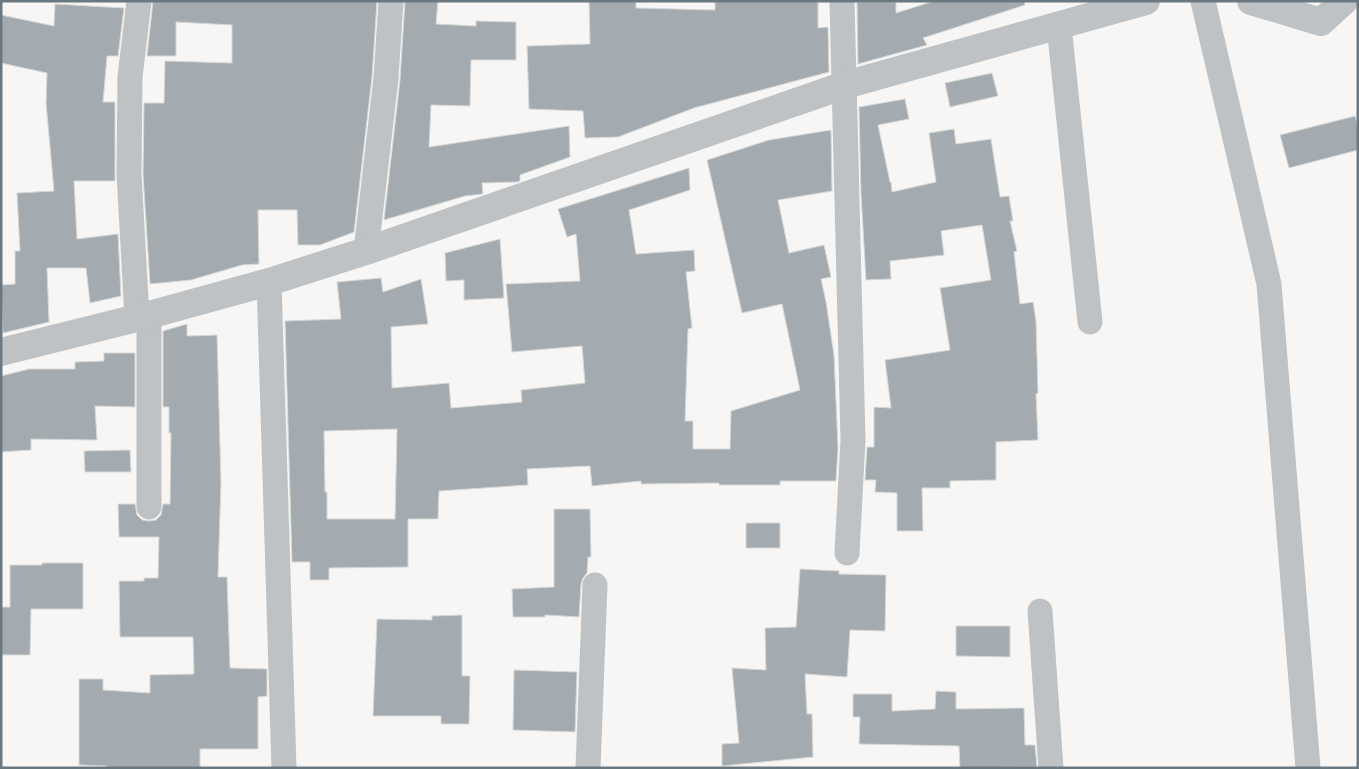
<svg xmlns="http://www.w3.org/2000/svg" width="1359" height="769" font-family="'Fira Sans Condensed',sans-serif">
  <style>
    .building { fill: #a4abb0; stroke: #d8d8d7; fill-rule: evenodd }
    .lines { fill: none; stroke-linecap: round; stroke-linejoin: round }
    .minor { stroke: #bec2c5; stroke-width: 25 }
    .tertiary { stroke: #bec2c5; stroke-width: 28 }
  </style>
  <rect width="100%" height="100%" fill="#f7f6f4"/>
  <!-- building -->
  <path class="building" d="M 153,1 L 377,1 L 372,77 L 354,232 L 320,245 L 298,245 L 297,210 L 258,210 L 259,264 L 242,265 L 191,280 L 150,284 L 143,174 L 144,103 L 164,103 L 165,61 L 232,63 L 232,25 L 176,22 L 176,56 L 147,56 Z
    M 405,1 L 438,1 L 436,24 L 476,26 L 476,21 L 516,22 L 516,60 L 471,60 L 470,106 L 431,105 L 429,147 L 569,126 L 570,157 L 520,175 L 520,181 L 517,182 L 482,183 L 483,194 L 465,196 L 384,220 L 400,80 Z
    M 589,1 L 636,1 L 636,8 L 715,10 L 715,1 L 818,1 L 818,28 L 828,27 L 829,72 L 694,108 L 618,137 L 585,138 L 583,111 L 529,109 L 527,46 L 590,44 Z
    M 934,1 L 1024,1 L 1025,5 L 923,38 L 927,45 L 858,64 L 857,2 L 896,2 L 896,13 Z
    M 55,4 L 124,8 L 118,56 L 107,56 L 103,102 L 115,102 L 115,181 L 74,181 L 77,239 L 118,234 L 121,296 L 90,303 L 86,268 L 47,268 L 49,322 L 3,333 L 1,285 L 15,284 L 15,251 L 20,251 L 17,193 L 54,191 L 46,103 L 47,73 L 1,63 L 1,15 L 54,26 Z
    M 992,73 L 998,96 L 950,107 L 945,83 Z
    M 905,99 L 909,119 L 878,125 L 890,182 L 891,182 L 892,192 L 936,182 L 929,133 L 954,129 L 956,144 L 991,139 L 1000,197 L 1009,196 L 1013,221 L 1010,221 L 1017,251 L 1014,252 L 1020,304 L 1033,302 L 1036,321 L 1038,393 L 1036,394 L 1038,440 L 996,442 L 996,480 L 950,481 L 950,488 L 922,488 L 923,531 L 897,531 L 897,493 L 875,492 L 876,480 L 865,480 L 867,447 L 874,447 L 874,407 L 891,408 L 885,360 L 950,350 L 940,288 L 991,280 L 982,225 L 941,231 L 944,255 L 890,261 L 891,279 L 866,280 L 861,194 L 859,107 Z
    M 1355,116 L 1358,127 L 1358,150 L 1289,168 L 1280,135 Z
    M 831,130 L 832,191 L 778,200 L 789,253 L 824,245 L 831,277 L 821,279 L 826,302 L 834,355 L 838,448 L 836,481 L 780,481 L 780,485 L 719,485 L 719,483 L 641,484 L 641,481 L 592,486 L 590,466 L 527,469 L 528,485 L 439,491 L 438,519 L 408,519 L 408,567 L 329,568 L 329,580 L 310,580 L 310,562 L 292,562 L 285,321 L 341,319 L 337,282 L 381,278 L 383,292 L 421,279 L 428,324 L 391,327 L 392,388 L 449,383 L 451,408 L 522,402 L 521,390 L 585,383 L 582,346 L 512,352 L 506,284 L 580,281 L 576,234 L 567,237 L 558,209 L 689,168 L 690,190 L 629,210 L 636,254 L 694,250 L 695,271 L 686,272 L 692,328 L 688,329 L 685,421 L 693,421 L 693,449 L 730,449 L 731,411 L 800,390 L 782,304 L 742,313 L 707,160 L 769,140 ZM 397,429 L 395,519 L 327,519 L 327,492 L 325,492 L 324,431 Z
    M 500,239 L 504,298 L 464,300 L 464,280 L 446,281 L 445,253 Z
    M 187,324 L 187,336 L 217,335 L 221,483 L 218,577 L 227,577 L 230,668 L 267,669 L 267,696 L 258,697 L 258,749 L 200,749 L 200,768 L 107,768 L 107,766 L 79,765 L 79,679 L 103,679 L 103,690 L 150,693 L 150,675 L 194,674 L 193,637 L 120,637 L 119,581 L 144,581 L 144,578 L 158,578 L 159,537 L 119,537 L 118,504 L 135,504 L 137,515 L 142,520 L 149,521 L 156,520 L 161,515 L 163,504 L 170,504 L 171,433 L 169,433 L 169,407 L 163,407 L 163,331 Z
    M 104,353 L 135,353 L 135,407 L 95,406 L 97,440 L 31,439 L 31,450 L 1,452 L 1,376 L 29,369 L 75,369 L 75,362 L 104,361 Z
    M 130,450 L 131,472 L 85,472 L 84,451 Z
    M 554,509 L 590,509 L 591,557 L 588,557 L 587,573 L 583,578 L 581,584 L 579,617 L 545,615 L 545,617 L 513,617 L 512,589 L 554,587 Z
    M 746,523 L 780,523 L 780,548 L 746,548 Z
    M 42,563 L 83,563 L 83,609 L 31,609 L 30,655 L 1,655 L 1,607 L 10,607 L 10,565 L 42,565 Z
    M 800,569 L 839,571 L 839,574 L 886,575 L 885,631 L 850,630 L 847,677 L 805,674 L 807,714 L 812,714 L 813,757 L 722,766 L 722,744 L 739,743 L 732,668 L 766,670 L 765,628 L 796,627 Z
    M 462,615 L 462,676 L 470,676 L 469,724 L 441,724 L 441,716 L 373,716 L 377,619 L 432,620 L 432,616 Z
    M 956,626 L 1010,626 L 1010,657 L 956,656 Z
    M 514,670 L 577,672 L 575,732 L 513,730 Z
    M 936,691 L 956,692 L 956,709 L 1024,708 L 1025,745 L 1035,745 L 1037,767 L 960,768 L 959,746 L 859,744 L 860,717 L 853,717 L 853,694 L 892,694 L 892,711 L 935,709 Z"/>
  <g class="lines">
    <!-- minor -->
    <path class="minor" d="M 842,1 L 853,440 L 847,553
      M 1203,1 L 1269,284 L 1308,768
      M 1059,26 L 1090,322
      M 366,251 L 386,78 L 391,1
      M 269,282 L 284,768
      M 149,315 L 149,507
      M 137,317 L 129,174 L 130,77 L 139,1
      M 1040,611 L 1051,768
      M 588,768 L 595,585"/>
    <!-- tertiary -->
    <path class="tertiary" d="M 1251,1 L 1321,22 L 1344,1
      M 1,352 L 149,315 L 269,282 L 366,251 L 845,85 L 1146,1"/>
  </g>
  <!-- border -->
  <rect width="1359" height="769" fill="none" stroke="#6a7881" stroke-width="5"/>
</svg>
